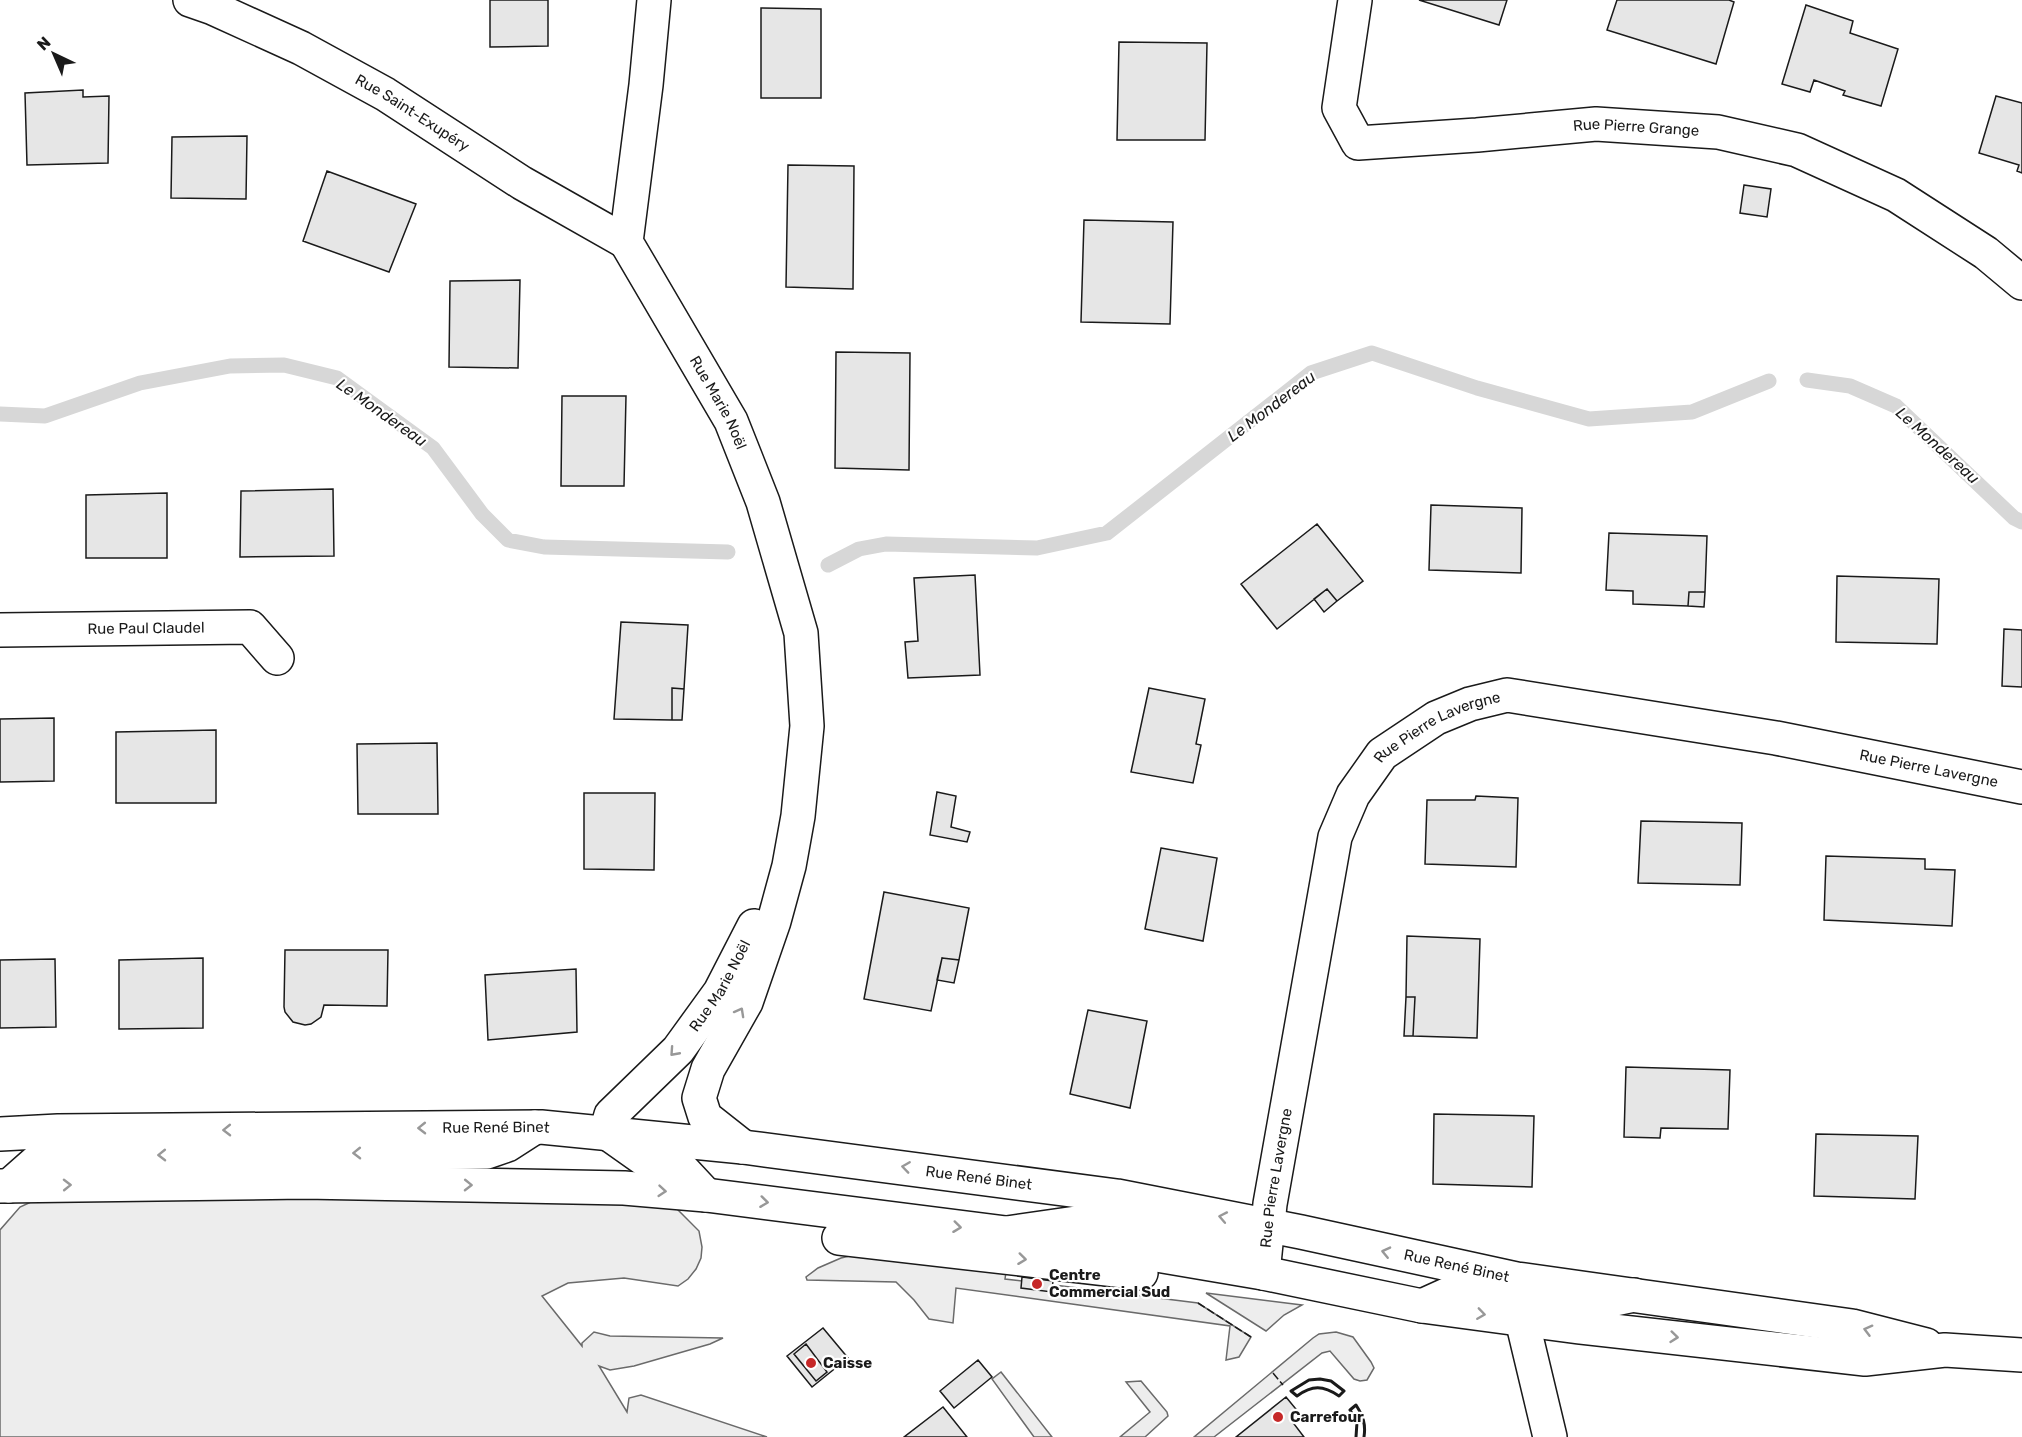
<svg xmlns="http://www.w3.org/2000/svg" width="2022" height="1437" font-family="Rubik,sans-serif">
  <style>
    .built { fill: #ededed; stroke: #6a6a6a; stroke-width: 1.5 }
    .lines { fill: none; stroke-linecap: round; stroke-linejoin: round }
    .stream { stroke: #d7d7d7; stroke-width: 15 }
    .building { fill: #e6e6e6; stroke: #1a1a1a; stroke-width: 1.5 }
    .minor-casing { stroke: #1a1a1a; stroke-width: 36 }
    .tertiary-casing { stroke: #1a1a1a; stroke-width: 36 }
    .primary-casing { stroke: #1a1a1a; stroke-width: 36 }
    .minor { stroke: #fff; stroke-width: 33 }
    .tertiary { stroke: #fff; stroke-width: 33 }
    .primary { stroke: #fff; stroke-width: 33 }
    .fence { stroke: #1a1a1a; stroke-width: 1.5; stroke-dasharray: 8 3; stroke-linecap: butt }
    .wall { stroke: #1a1a1a; stroke-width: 3 }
    .oneway { stroke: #989898 }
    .poi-dot { fill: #c62828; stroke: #fff; stroke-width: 2 }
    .labels { text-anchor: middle; stroke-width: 4.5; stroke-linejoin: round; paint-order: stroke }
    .street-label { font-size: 15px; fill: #1a1a1a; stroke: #fff }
    .poi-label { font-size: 15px; font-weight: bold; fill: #1a1a1a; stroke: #fff; text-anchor: start }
    .water-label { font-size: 16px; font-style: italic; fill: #1a1a1a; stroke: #fff }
  </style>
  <rect width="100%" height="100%" fill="#fff"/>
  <!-- built -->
  <path class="built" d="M 52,1198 L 608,1198 L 673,1205 L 699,1231 L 702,1247 L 701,1258 L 696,1269 L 688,1279 L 678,1286 L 624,1278 L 568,1283 L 542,1296 L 582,1346 L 582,1343 L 594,1332 L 610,1336 L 723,1338 L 710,1344 L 634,1366 L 610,1370 L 599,1366 L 627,1412 L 629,1398 L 641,1395 L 767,1437 L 0,1437 L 0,1230 L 20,1207 L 33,1201 Z
    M 862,1253 L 1007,1265 L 1005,1279 L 1198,1303 L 1251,1337 L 1239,1357 L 1226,1360 L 1230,1326 L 956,1288 L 953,1323 L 929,1319 L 914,1300 L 896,1282 L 807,1280 L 806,1277 L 818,1268 L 841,1258 Z
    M 1206,1293 L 1302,1305 L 1284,1315 L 1266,1331 Z
    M 1336,1332 L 1353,1337 L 1371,1362 L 1374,1368 L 1367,1380 L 1360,1381 L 1354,1379 L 1330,1351 L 1322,1353 L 1214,1437 L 1194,1437 L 1313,1338 L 1319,1334 Z
    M 1001,1372 L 1052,1437 L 1034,1437 L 992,1379 Z
    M 1141,1381 L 1167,1412 L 1168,1416 L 1145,1437 L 1120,1437 L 1150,1412 L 1126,1382 Z"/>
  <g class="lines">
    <!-- stream -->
    <path class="stream" d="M 1807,380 L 1850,386 L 1896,406 L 2014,518 L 2022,522
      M 0,414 L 45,416 L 140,383 L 230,366 L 284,365 L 337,378 L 433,448 L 482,514 L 508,540 L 544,547 L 728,552
      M 828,565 L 859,549 L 886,544 L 1037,548 L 1107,533 L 1311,373 L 1372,353 L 1477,388 L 1589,419 L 1692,412 L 1769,381"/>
  </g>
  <!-- building -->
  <path class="building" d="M 490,0 L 548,0 L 548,46 L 490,47 Z
    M 1419,0 L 1507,0 L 1499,25 Z
    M 1617,0 L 1729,0 L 1734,2 L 1716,64 L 1607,30 Z
    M 1806,5 L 1853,21 L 1850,33 L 1898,49 L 1881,106 L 1843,95 L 1845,91 L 1814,80 L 1810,92 L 1782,84 Z
    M 761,8 L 821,9 L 821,98 L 761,98 Z
    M 1119,42 L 1207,43 L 1205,140 L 1117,140 Z
    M 83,90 L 83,97 L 109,96 L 108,163 L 27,165 L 25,93 Z
    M 1996,96 L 2022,103 L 2022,173 L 2017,171 L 2019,165 L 1979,153 Z
    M 247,136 L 246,199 L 171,198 L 172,137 Z
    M 788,165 L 854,166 L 853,289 L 786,287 Z
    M 327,171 L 416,204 L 389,272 L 303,241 Z
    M 1744,185 L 1771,189 L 1767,217 L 1740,213 Z
    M 1084,220 L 1173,222 L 1170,324 L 1081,322 Z
    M 520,280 L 518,368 L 449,367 L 450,281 Z
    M 836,352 L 910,353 L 909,470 L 835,468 Z
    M 562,396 L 626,396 L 624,486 L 561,486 Z
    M 333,489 L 334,556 L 240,557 L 241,491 Z
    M 167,493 L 167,558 L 86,558 L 86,495 Z
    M 1431,505 L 1522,508 L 1521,573 L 1429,570 Z
    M 1317,524 L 1363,581 L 1337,601 L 1327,589 L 1277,629 L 1241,584 Z
    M 1609,533 L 1707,536 L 1705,592 L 1689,592 L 1688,606 L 1633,604 L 1633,591 L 1606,590 Z
    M 975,575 L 980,675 L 908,678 L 905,642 L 918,641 L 914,578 Z
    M 1837,576 L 1939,579 L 1937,644 L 1836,642 Z
    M 1327,589 L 1337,601 L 1324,612 L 1314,599 Z
    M 1689,592 L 1705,592 L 1704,607 L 1688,606 Z
    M 621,622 L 688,625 L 684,689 L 672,688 L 672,720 L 614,719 Z
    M 2004,629 L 2022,630 L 2022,687 L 2002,686 Z
    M 672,688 L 684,689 L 682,720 L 672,720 Z
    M 1149,688 L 1205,699 L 1196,744 L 1201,745 L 1193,783 L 1131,772 Z
    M 54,718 L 54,781 L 0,782 L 0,719 Z
    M 216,730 L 216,803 L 116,803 L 116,732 Z
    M 437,743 L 438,814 L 358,814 L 357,744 Z
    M 937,792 L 956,796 L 951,827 L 970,832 L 967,842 L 930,835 Z
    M 584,793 L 655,793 L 654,870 L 584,869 Z
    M 1476,796 L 1518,798 L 1516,867 L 1425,864 L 1427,800 L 1475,800 Z
    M 1641,821 L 1742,823 L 1740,885 L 1638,883 Z
    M 1161,848 L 1217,858 L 1203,941 L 1145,929 Z
    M 1826,856 L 1925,859 L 1925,869 L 1955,870 L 1952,926 L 1824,920 Z
    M 884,892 L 969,908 L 959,960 L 942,958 L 931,1011 L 864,999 Z
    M 1407,936 L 1480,939 L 1477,1038 L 1413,1036 L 1415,997 L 1406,997 Z
    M 285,950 L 388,950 L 387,1006 L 324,1005 L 321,1017 L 311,1024 L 305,1025 L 293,1022 L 285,1012 L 284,1007 Z
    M 203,958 L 203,1028 L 119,1029 L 119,960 Z
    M 942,958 L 959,960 L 954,983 L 937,980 Z
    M 55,959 L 56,1027 L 0,1028 L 0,960 Z
    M 576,969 L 577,1032 L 488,1040 L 485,975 Z
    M 1406,997 L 1415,997 L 1413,1036 L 1404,1036 Z
    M 1088,1010 L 1147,1021 L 1130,1108 L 1070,1094 Z
    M 1626,1067 L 1730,1070 L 1728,1129 L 1661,1128 L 1660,1138 L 1624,1137 Z
    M 1434,1114 L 1534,1116 L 1532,1187 L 1433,1184 Z
    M 1816,1134 L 1918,1136 L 1915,1199 L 1814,1196 Z
    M 1022,1277 L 1053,1281 L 1052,1292 L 1021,1288 Z
    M 823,1328 L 848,1358 L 812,1387 L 787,1356 Z
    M 806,1344 L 827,1372 L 816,1381 L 794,1354 Z
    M 978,1360 L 992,1377 L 954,1408 L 940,1391 Z
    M 1286,1397 L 1300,1414 L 1291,1420 L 1304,1437 L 1236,1437 Z
    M 943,1407 L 967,1437 L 904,1437 Z"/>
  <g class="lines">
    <defs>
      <g id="minor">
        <path id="s1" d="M 190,0 L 213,8 L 301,48 L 385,94 L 522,183 L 626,242"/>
        <path id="s2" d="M 654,0 L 646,85 L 626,242 L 731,421 L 763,502 L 801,633 L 807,726 L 798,816 L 789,866 L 774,921 L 746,1002 L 708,1069 L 699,1098 L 705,1117 L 743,1147"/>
        <path id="s3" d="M 1355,0 L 1339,108 L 1358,143 L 1477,135 L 1596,124 L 1718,132 L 1797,150 L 1896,195 L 1986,253 L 2022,283"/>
        <path id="s4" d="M 0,630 L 250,627 L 277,658"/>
        <path id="s5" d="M 606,1132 L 611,1115 L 678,1050 L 720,992 L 754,926"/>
        <path id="s6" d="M 1263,1273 L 1270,1204 L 1335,837 L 1353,795 L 1382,754 L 1436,718 L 1470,704 L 1507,695 L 1776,738 L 2022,787"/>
        <path d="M 1522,1320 L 1550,1437"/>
      </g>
      <g id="tertiary">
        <path id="s7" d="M 0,1134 L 58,1131 L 541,1127 L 743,1147 L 1117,1196 L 1301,1232 L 1517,1279 L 1852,1326 L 1926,1345"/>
        <path d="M 0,1186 L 304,1182 L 624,1188 L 706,1195 L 1092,1244 L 1263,1273 L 1422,1306 L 1579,1327 L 1865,1359 L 1945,1350 L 2022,1355"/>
        <path d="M 839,1238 L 1141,1273"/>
      </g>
      <path id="primary" d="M 606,1132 L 647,1161 L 679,1166 L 706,1195
        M 9,1186 L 35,1163 L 47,1157 L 487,1152 L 507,1145 L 535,1127
        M 1007,1233 L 1083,1222 L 1231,1246 L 1267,1225
        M 1422,1306 L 1464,1287 L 1581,1306 L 1634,1295"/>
    </defs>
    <!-- minor casing -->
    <use href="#minor" class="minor-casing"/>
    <!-- tertiary casing -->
    <use href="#tertiary" class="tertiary-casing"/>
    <!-- primary casing -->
    <use href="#primary" class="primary-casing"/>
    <!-- minor -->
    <use href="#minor" class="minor"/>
    <!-- tertiary -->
    <use href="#tertiary" class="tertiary"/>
    <!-- primary -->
    <use href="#primary" class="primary"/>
    <!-- fence -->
    <path class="fence" d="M 1198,1303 L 1251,1337
      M 1273,1373 L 1283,1385"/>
    <!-- wall -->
    <path class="wall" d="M 1320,1379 L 1331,1381 L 1344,1391 L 1339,1396 C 1323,1385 1312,1385 1297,1396 L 1291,1391 L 1309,1380 Z
      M 1356,1437 L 1357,1422 L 1350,1410 L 1356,1405 C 1363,1416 1366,1424 1364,1437"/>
  </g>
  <!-- one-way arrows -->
  <defs><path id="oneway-chevron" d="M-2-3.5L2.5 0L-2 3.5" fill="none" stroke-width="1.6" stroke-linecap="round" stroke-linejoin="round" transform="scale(1.5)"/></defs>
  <g class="oneway">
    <use href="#oneway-chevron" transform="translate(740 1012) rotate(-61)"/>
    <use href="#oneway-chevron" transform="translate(674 1052) rotate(132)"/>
    <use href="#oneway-chevron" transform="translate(422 1128) rotate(179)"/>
    <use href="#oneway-chevron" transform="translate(227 1130) rotate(179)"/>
    <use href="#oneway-chevron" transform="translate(357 1153) rotate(179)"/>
    <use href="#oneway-chevron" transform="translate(162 1155) rotate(179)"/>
    <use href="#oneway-chevron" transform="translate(906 1167) rotate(-172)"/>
    <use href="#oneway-chevron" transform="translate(67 1185) rotate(-1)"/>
    <use href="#oneway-chevron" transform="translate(468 1185) rotate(1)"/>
    <use href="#oneway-chevron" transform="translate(662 1191) rotate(5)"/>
    <use href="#oneway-chevron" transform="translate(764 1202) rotate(7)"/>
    <use href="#oneway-chevron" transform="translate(1223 1217) rotate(-169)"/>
    <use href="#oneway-chevron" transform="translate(957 1227) rotate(7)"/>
    <use href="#oneway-chevron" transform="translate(1386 1252) rotate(-167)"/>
    <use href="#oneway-chevron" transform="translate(1022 1259) rotate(7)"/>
    <use href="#oneway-chevron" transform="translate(1481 1314) rotate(8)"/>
    <use href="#oneway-chevron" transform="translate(1868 1330) rotate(-165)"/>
    <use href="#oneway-chevron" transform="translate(1674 1337) rotate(6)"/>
  </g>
  <!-- markers -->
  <g class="poi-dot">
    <circle cx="1037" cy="1284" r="6"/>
    <circle cx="811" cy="1363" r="6"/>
    <circle cx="1278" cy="1417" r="6"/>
  </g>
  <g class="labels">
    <!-- street labels -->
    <g class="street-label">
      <text dy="5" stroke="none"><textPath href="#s1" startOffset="250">Rue Saint-Exupéry</textPath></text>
      <text dy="5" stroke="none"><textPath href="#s3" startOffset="428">Rue Pierre Grange</textPath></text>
      <text dy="5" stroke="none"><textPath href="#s2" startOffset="429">Rue Marie Noël</textPath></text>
      <text dy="5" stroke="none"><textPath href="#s4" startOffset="146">Rue Paul Claudel</textPath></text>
      <text dy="5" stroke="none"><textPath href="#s6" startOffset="600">Rue Pierre Lavergne</textPath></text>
      <text dy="5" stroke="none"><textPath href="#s6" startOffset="1106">Rue Pierre Lavergne</textPath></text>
      <text dy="5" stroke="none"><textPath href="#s5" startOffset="188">Rue Marie Noël</textPath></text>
      <text dy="5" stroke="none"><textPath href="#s7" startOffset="496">Rue René Binet</textPath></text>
      <text dy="5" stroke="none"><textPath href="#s7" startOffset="982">Rue René Binet</textPath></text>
      <text dy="5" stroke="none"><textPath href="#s6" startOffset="96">Rue Pierre Lavergne</textPath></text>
      <text dy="5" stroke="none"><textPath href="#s7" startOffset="1468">Rue René Binet</textPath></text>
    </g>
    <!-- poi labels -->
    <g class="poi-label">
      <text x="1049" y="1280">Centre<tspan x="1049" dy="17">Commercial Sud</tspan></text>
      <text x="823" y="1368">Caisse</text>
      <text x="1290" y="1422">Carrefour</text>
    </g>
    <!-- water labels -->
    <g class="water-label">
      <text transform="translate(1271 406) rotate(-37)" y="6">Le Mondereau</text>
      <text transform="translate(382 412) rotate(35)" y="6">Le Mondereau</text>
      <text transform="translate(1938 445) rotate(42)" y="6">Le Mondereau</text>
    </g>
  </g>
  <!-- north arrow -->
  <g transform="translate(54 54) rotate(316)" stroke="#ffffff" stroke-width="4.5" paint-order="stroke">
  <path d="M0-4.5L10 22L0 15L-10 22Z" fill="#1a1a1a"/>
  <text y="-9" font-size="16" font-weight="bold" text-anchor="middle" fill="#1a1a1a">N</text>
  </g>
</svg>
